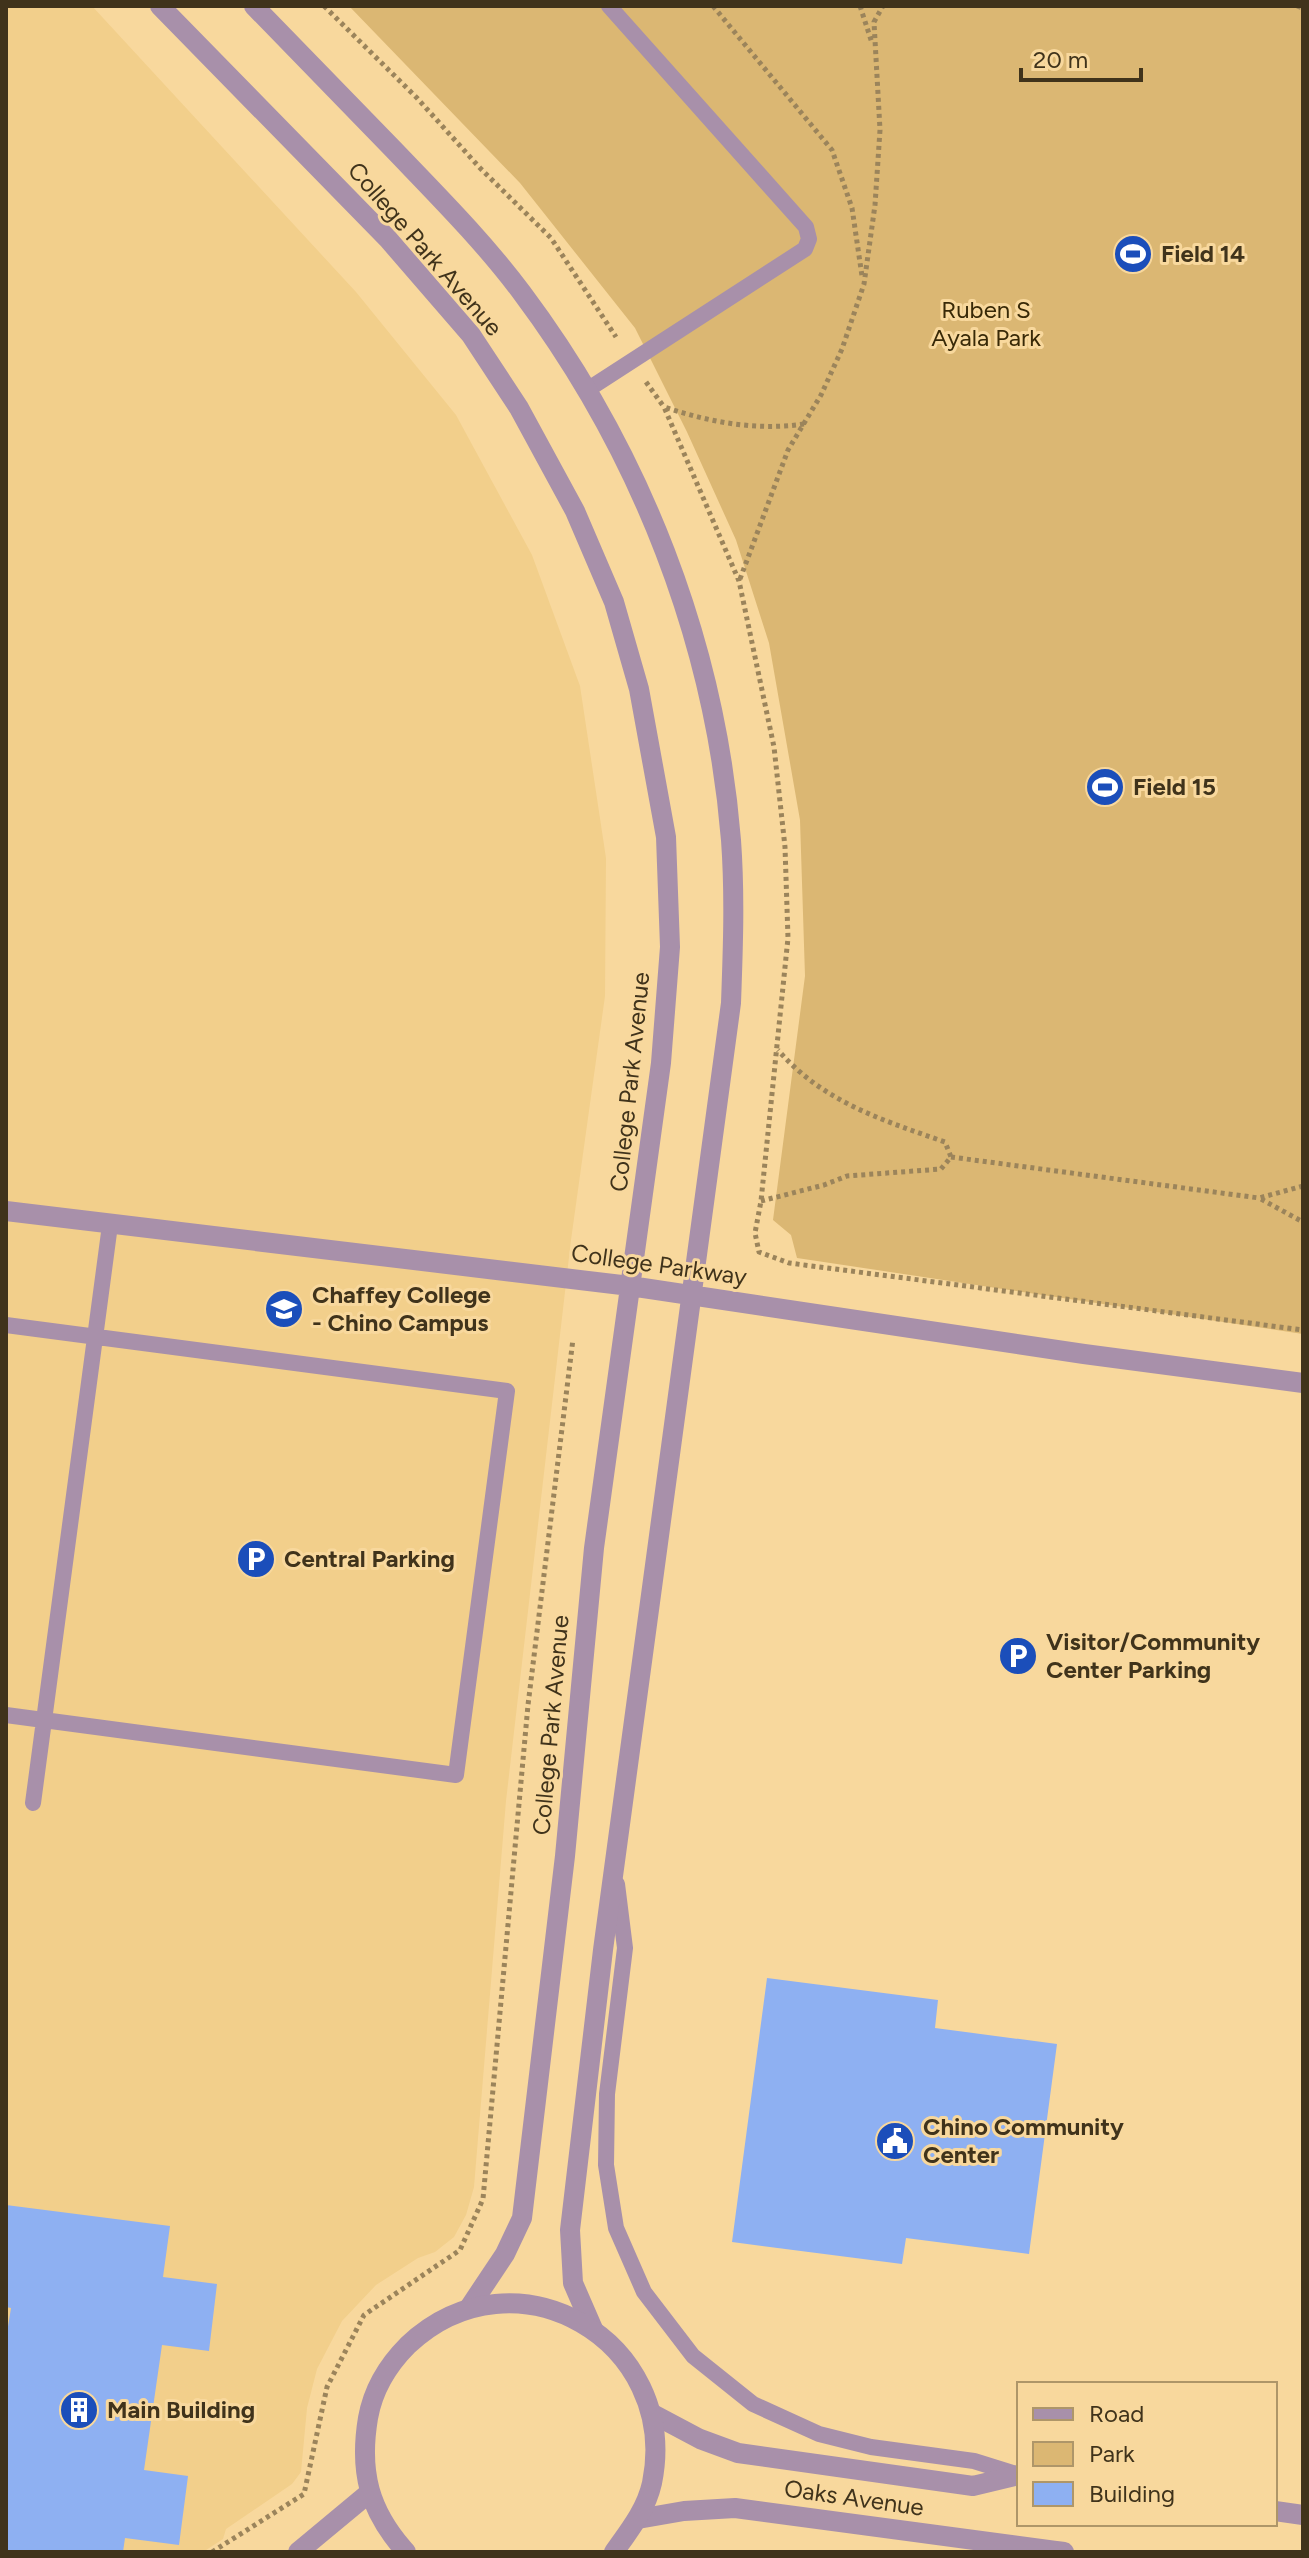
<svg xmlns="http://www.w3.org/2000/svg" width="1309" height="2558" font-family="Figtree,sans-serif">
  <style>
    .built { fill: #f2cf8b }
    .green { fill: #dbb773 }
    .building { fill: #8eb0f2 }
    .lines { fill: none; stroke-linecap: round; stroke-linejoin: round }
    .path { stroke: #9b845b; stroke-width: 5; stroke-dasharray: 4 4; stroke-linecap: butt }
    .service { stroke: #a890aa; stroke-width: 16 }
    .minor { stroke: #a890aa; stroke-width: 20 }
    .tertiary { stroke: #a890aa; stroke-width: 20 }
    .labels { text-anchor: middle; stroke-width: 6; stroke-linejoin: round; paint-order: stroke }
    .street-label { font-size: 24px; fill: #40331b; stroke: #f8d89d }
    .poi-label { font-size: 24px; font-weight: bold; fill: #40331b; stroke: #f8d89d; text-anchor: start }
    .park-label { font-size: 24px; fill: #382907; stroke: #f8d89d }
  </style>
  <rect width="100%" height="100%" fill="#f8d89d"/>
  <!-- built -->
  <path class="built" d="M 6,6 L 92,6 L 356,292 L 456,415 L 532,555 L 580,686 L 606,858 L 605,996 L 571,1240 L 506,1801 L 474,2187 L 466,2215 L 454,2237 L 435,2252 L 418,2258 L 376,2285 L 342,2321 L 317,2369 L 307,2408 L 301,2472 L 292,2484 L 226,2529 L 223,2539 L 203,2552 L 6,2552 Z"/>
  <!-- green -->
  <path class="green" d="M 349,6 L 1303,6 L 1303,1334 L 797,1258 L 791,1235 L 773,1220 L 805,976 L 800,820 L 769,643 L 736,540 L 687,432 L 635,328 L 520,183 Z"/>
  <!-- building -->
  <path class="building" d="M 767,1978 L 938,2000 L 935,2028 L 1057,2044 L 1029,2254 L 906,2238 L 902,2264 L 732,2242 Z
    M 6,2205 L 170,2226 L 163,2277 L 217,2284 L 209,2351 L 162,2345 L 144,2470 L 188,2476 L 179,2545 L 125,2538 L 123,2552 L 6,2552 L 6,2339 L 11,2308 L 6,2307 Z"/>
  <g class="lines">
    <!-- path -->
    <path class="path" d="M 324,6 L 417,98 L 480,168 L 551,238 L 616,337
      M 713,6 L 832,150 L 852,208 L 862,276
      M 860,6 L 872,43
      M 1297,6 L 1303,8
      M 646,382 L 664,407
      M 804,424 C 755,431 710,422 664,407 L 739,581 L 774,747 L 785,847 L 788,938 L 761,1201 L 755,1233 L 759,1252 L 789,1263 L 1303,1330
      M 740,579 L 788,450 L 821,395 L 842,349 L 864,284 L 875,205 L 880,130 L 874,22 L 883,6
      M 951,1157 L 1259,1198
      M 1303,1186 L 1259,1198 L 1303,1222
      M 761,1201 L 824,1185 L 847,1176 L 941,1169 L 951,1157 L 945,1142 C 882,1120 823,1102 778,1050
      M 212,2552 L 304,2494 L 327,2387 L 364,2315 L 460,2250 L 483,2199 L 528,1705 L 573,1339"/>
    <!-- service -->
    <path class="service" d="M 587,390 L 805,249 L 809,239 L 806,227 L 609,6
      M 6,1325 L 507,1391 L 456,1775 L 6,1715
      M 33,1803 L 110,1225
      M 617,1884 L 625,1948 L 607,2094 L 606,2165 L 616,2228 L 644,2292 L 693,2356 L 753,2404 L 819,2434 L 871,2447 L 974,2461 L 1019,2475"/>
    <!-- minor -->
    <path class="minor" d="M 160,6 L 388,239 L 471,335 L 519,408 L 575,511 L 614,602 L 639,689 L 666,837 L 670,947 L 661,1063 L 594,1548 L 565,1856 L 522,2218 L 505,2254 L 469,2308
      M 254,6 C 301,54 347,102 393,149 C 438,196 484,242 522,293 C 641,452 715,642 731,840 C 735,895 733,949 731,1003 L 603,1950 L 570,2230 L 573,2283 L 593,2329
      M 6,1211 L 630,1286 L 1084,1354 L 1303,1383
      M 651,2413 L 700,2439 L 738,2453 L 973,2486 L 1019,2475
      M 1275,2511 L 1303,2515
      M 638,2519 L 684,2511 L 735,2508 L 1064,2552"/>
    <!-- tertiary -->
    <path class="tertiary" d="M 298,2552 L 369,2493
      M 406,2552 C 369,2511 359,2472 368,2418 C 373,2390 388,2365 408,2345 C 515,2244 681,2341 652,2483 C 646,2510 629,2531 614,2552"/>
  </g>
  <!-- icons -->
  <defs>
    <symbol id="stadium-disc" viewBox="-11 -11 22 22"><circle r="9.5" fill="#1b4eba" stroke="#f8d89d"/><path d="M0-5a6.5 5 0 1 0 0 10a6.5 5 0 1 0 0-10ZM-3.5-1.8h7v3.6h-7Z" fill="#fff"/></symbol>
    <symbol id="university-disc" viewBox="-11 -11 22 22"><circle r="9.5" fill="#1b4eba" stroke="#f8d89d"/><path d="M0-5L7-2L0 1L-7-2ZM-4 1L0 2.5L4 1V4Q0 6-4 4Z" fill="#fff"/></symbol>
    <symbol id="parking-disc" viewBox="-11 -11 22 22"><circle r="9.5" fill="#1b4eba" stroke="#f8d89d"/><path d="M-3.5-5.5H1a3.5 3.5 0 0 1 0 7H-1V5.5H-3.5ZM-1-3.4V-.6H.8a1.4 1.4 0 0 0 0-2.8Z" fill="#fff"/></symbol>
    <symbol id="civic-disc" viewBox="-11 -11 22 22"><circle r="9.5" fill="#1b4eba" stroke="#f8d89d"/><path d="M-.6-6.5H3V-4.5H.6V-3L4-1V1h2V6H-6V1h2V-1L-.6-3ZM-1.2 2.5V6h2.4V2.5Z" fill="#fff"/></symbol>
    <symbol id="building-disc" viewBox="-11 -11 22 22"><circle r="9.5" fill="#1b4eba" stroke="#f8d89d"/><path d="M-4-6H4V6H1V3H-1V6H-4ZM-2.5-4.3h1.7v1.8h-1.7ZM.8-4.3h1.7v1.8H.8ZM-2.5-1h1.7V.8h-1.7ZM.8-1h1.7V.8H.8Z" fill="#fff"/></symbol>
  </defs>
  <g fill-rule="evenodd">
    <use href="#stadium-disc" x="1111" y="232" width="44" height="44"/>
    <use href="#stadium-disc" x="1083" y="765" width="44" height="44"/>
    <use href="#university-disc" x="262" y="1287" width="44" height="44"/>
    <use href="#parking-disc" x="234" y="1537" width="44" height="44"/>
    <use href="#parking-disc" x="996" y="1634" width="44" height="44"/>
    <use href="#civic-disc" x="873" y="2119" width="44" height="44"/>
    <use href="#building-disc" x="57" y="2388" width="44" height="44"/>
  </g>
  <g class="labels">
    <!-- street labels -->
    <g class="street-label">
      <text transform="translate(425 249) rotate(49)" y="8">College Park Avenue</text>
      <text transform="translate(630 1082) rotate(-84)" y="8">College Park Avenue</text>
      <text transform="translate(659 1265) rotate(8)" y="8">College Parkway</text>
      <text transform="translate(551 1725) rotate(-85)" y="8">College Park Avenue</text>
      <text transform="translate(854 2498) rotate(8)" y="8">Oaks Avenue</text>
    </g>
    <!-- poi labels -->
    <g class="poi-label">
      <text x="1161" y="262">Field 14</text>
      <text x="1133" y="795">Field 15</text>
      <text x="312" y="1303">Chaffey College<tspan x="312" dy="28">- Chino Campus</tspan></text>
      <text x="284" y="1567">Central Parking</text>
      <text x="1046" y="1650">Visitor/Community<tspan x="1046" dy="28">Center Parking</tspan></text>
      <text x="923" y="2135">Chino Community<tspan x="923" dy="28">Center</tspan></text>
      <text x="107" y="2418">Main Building</text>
    </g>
    <!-- park labels -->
    <g class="park-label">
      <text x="986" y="318">Ruben S<tspan x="986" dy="28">Ayala Park</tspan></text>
    </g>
  </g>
  <!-- border -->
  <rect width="1309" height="2558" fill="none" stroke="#40331b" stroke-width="16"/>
  <!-- legend -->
  <rect x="1017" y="2382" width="260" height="144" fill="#f8d89d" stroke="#ae9669" stroke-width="2"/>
  <rect x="1033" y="2408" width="40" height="12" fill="#a890aa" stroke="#ae9669" stroke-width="2"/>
  <text x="1089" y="2422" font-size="24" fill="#40331b">Road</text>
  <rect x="1033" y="2442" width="40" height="24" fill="#dbb773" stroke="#ae9669" stroke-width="2"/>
  <text x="1089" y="2462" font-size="24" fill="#40331b">Park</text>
  <rect x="1033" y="2482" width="40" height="24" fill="#8eb0f2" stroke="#ae9669" stroke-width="2"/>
  <text x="1089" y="2502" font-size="24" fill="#40331b">Building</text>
  <!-- scale -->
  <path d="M1021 68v12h120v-12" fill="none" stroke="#40331b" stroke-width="4"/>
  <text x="1033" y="68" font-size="24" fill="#40331b" stroke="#f8d89d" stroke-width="6" paint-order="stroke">20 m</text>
</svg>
